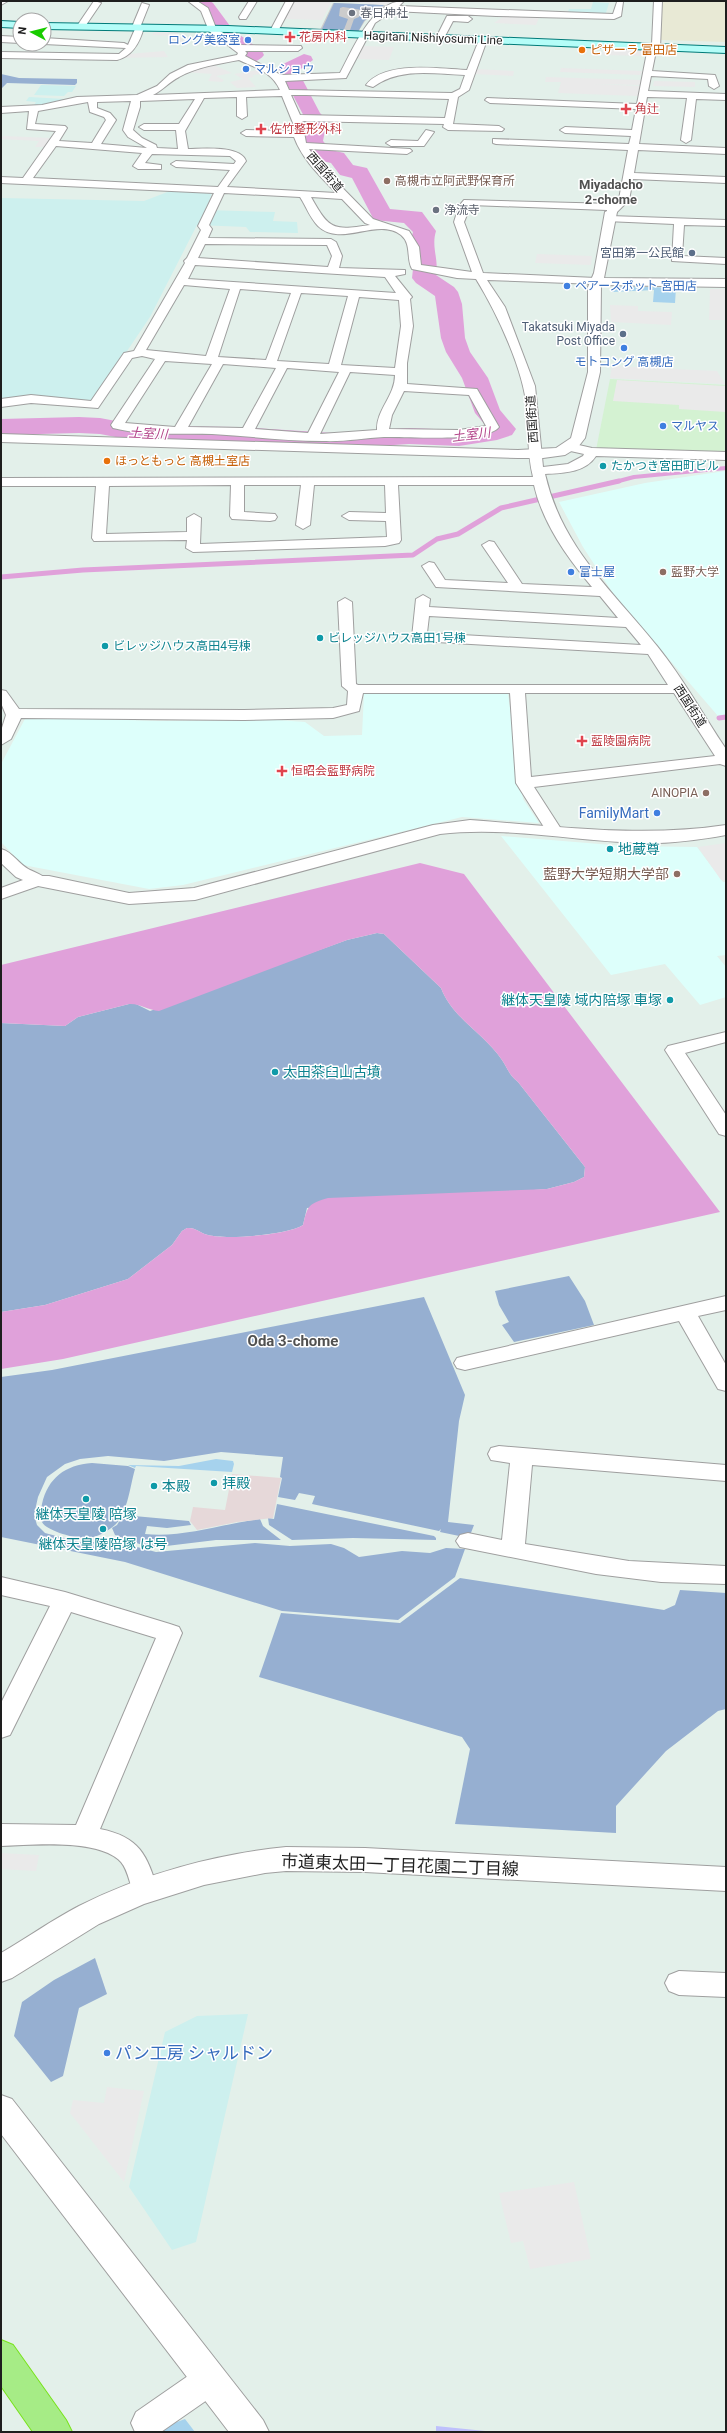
<svg xmlns="http://www.w3.org/2000/svg" width="727" height="2433" font-family="Roboto,'Noto Sans JP',sans-serif">
  <style>
    .commercial { fill: #d4f2d2 }
    .industrial { fill: #e8e9d5 }
    .education { fill: #ddfffb }
    .religious { fill: #ccc }
    .farmland { fill: #cdf0ee }
    .grass { fill: #a6d2ed }
    .forest { fill: #96afd1 }
    .park { fill: #bec0fc }
    .parking { fill: #eaeaea }
    .plaza { fill: #e6d8d9 }
    .water { fill: #e0a1da }
    .lines { fill: none; stroke-linecap: round; stroke-linejoin: round }
    .stream-far1 { stroke: #e0a1da; stroke-width: 4 }
    .stream { stroke: #e0a1da; stroke-width: 5 }
    .river { fill: #e0a1da; fill-rule: evenodd }
    .minor-casing { stroke: #9f9f9f; stroke-width: 2 }
    .tertiary-casing { stroke: #9f9f9f; stroke-width: 2 }
    .secondary-casing { stroke: #007a78; stroke-width: 2 }
    .motorway-casing { stroke: #78e41a; stroke-width: 2 }
    .minor { fill: #fff; fill-rule: evenodd }
    .tertiary { fill: #fff; fill-rule: evenodd }
    .secondary { fill: #b4fdf8; fill-rule: evenodd }
    .motorway { fill: #a6ec86; fill-rule: evenodd }
    .worship-dot { fill: #6b7280; stroke: #fff; stroke-width: 1.5 }
    .health-dot { fill: #e0444e; stroke: #fff; stroke-width: 1.5 }
    .shop-dot { fill: #3f7fe0; stroke: #fff; stroke-width: 1.5 }
    .food-dot { fill: #e8710a; stroke: #fff; stroke-width: 1.5 }
    .education-dot { fill: #8d6e63; stroke: #fff; stroke-width: 1.5 }
    .service-dot { fill: #5c6f8a; stroke: #fff; stroke-width: 1.5 }
    .culture-dot { fill: #0f9aa8; stroke: #fff; stroke-width: 1.5 }
    .labels { text-anchor: middle; stroke-width: 3; stroke-linejoin: round; paint-order: stroke }
    .far-worship-label { font-size: 12px; fill: #5b616d; stroke: #fff; text-anchor: start }
    .far-health-label { font-size: 12px; fill: #be3a42; stroke: #fff; text-anchor: start }
    .far-street-label { font-size: 12px; fill: #1e1e1e; stroke: #fff }
    .far-shop-label { font-size: 12px; fill: #366cbe; stroke: #fff; text-anchor: start }
    .far-food-label { font-size: 12px; fill: #c56008; stroke: #fff; text-anchor: start }
    .far-education-label { font-size: 12px; fill: #785e54; stroke: #fff; text-anchor: start }
    .far-service-label { font-size: 12px; fill: #4e5e75; stroke: #fff; text-anchor: end }
    .far-culture-label { font-size: 12px; fill: #0d838f; stroke: #fff; text-anchor: start }
    .far-neighbourhood-label { font-size: 13px; font-weight: bold; fill: #515151; stroke: #fff }
    .far-water-label { font-size: 13px; font-style: italic; fill: #b3458a; stroke: #fff }
    .shop-label { font-size: 14px; fill: #366cbe; stroke: #fff; text-anchor: end }
    .culture-label { font-size: 14px; fill: #0d838f; stroke: #fff; text-anchor: start }
    .education-label { font-size: 14px; fill: #785e54; stroke: #fff; text-anchor: end }
    .neighbourhood-label { font-size: 15px; font-weight: bold; fill: #515151; stroke: #fff }
    .near-street-label { font-size: 17px; fill: #1e1e1e; stroke: #fff }
    .near-shop-label { font-size: 17px; fill: #366cbe; stroke: #fff; text-anchor: start }
  </style>
  <rect width="100%" height="100%" fill="#e3f0ea"/>
  <!-- commercial -->
  <path class="commercial" d="M 610,379 L 726,385 L 726,453 L 596,450 Z"/>
  <!-- industrial -->
  <path class="industrial" d="M 662,1 L 726,1 L 726,42 L 661,40 L 659,27 Z"/>
  <!-- education -->
  <path class="education" d="M 725,471 L 726,716 L 718,716 L 616,598 L 583,547 L 559,502 L 645,483 Z
    M 364,694 L 508,694 L 523,799 L 539,823 L 462,817 L 183,885 L 149,889 L 23,865 L 1,842 L 1,764 L 26,717 L 159,721 L 277,720 L 305,722 L 324,736 L 362,735 Z
    M 501,836 L 624,846 L 697,847 L 723,882 L 726,882 L 726,955 L 717,956 L 726,967 L 726,997 L 700,1005 L 665,964 L 611,975 Z"/>
  <!-- religious -->
  <path class="religious" d="M 333,3 L 386,5 L 365,21 L 358,32 L 319,32 Z"/>
  <!-- farmland -->
  <path class="farmland" d="M 593,2 L 609,3 L 605,16 L 567,14 L 569,9 L 591,9 Z
    M 41,85 L 76,86 L 72,92 L 68,92 L 64,96 L 34,95 Z
    M 29,97 L 65,99 L 68,100 L 32,108 L 36,102 L 26,101 Z
    M 170,191 L 212,193 L 206,210 L 275,212 L 273,221 L 297,222 L 298,233 L 250,232 L 246,227 L 197,225 L 150,317 L 92,403 L 1,401 L 1,198 L 144,201 Z
    M 248,2014 L 196,2242 L 172,2250 L 129,2187 L 165,2032 L 197,2016 Z"/>
  <!-- grass -->
  <path class="grass" d="M 624,286 L 676,288 L 675,303 L 653,302 L 654,290 L 612,292 L 612,289 Z
    M 216,1459 L 233,1461 L 234,1464 L 232,1472 L 136,1466 L 135,1468 L 128,1465 L 179,1466 Z
    M 185,2419 L 195,2432 L 157,2432 L 161,2428 Z"/>
  <!-- forest -->
  <path class="forest" d="M 334,3 L 384,5 L 364,21 L 358,32 L 349,33 L 354,19 L 359,17 L 362,10 L 343,7 L 340,8 L 339,16 L 348,19 L 343,32 L 321,31 Z
    M 1,74 L 19,78 L 77,79 L 77,83 L 75,85 L 7,83 L 1,89 Z
    M 377,933 L 384,934 L 441,988 C 452,1018 485,1034 502,1060 C 508,1069 509,1075 518,1082 L 585,1167 L 584,1177 L 574,1182 L 547,1189 L 307,1208 L 303,1225 C 287,1235 226,1240 208,1235 C 200,1233 195,1227 187,1228 L 182,1231 L 172,1245 L 128,1279 L 45,1305 L 1,1312 L 1,1023 L 65,1026 L 78,1017 L 129,1004 L 134,1003 L 150,1011 L 347,940 Z
    M 569,1276 L 585,1301 L 594,1325 L 514,1342 L 502,1325 L 509,1322 L 499,1305 L 495,1291 Z
    M 424,1297 L 465,1395 L 459,1421 L 448,1522 L 474,1525 L 469,1538 L 440,1532 L 441,1529 L 439,1531 L 312,1504 L 315,1496 L 299,1493 L 295,1500 L 278,1497 L 282,1478 L 280,1477 L 283,1457 L 221,1452 L 164,1461 L 108,1456 L 80,1459 L 65,1464 L 47,1477 L 38,1497 L 34,1515 L 37,1525 L 45,1533 L 79,1542 L 118,1542 L 156,1552 L 255,1543 L 290,1546 L 331,1544 L 344,1548 L 359,1557 L 402,1551 L 430,1553 L 446,1548 L 465,1549 L 455,1577 L 398,1620 L 282,1611 L 125,1562 L 1,1537 L 1,1377 L 52,1370 Z
    M 92,1463 L 128,1466 L 135,1469 C 130,1486 128,1511 116,1524 C 110,1530 98,1537 89,1538 C 79,1540 46,1531 42,1522 C 39,1515 41,1510 42,1504 C 48,1478 65,1465 92,1463 Z
    M 277,1504 L 434,1536 L 436,1538 L 436,1540 L 353,1538 L 292,1540 L 269,1525 L 268,1518 L 274,1519 Z
    M 123,1515 L 189,1521 L 191,1525 L 167,1528 L 147,1526 L 145,1534 C 183,1538 222,1524 260,1519 L 263,1526 L 281,1540 L 216,1540 L 158,1547 L 142,1545 L 115,1535 L 112,1528 L 117,1525 Z
    M 460,1578 L 664,1610 L 675,1605 L 680,1590 L 726,1593 L 726,1709 L 718,1711 L 666,1751 L 616,1806 L 616,1833 L 455,1824 L 470,1749 L 462,1737 L 259,1677 L 281,1613 L 400,1623 Z
    M 95,1958 L 107,1994 L 79,2008 L 63,2076 L 51,2082 L 14,2036 L 22,2002 L 54,1980 Z"/>
  <!-- park -->
  <path class="park" d="M 436,2426 L 495,2432 L 436,2432 Z"/>
  <!-- parking -->
  <path class="parking" d="M 293,1 L 332,1 L 322,20 L 283,19 Z
    M 333,1 L 392,1 L 387,5 Z
    M 504,16 L 537,17 L 539,18 L 536,25 L 494,23 Z
    M 156,29 L 193,31 L 177,32 L 185,43 L 168,43 L 172,36 L 152,35 Z
    M 363,46 L 394,47 L 389,60 L 358,59 Z
    M 604,48 L 647,49 L 645,56 L 602,55 Z
    M 164,51 L 168,57 L 119,58 L 128,54 Z
    M 201,66 L 216,66 L 232,73 L 216,76 L 224,80 L 222,82 L 208,81 L 212,74 L 184,72 Z
    M 561,68 L 642,71 L 641,75 L 560,72 Z
    M 476,69 L 514,71 L 513,76 L 474,74 Z
    M 257,70 L 265,74 L 252,75 L 254,77 L 248,78 L 256,87 L 237,88 L 230,82 L 243,79 L 234,74 Z
    M 546,77 L 641,80 L 640,85 L 592,84 L 641,86 L 638,96 L 558,93 L 561,82 L 545,82 Z
    M 654,81 L 695,82 L 695,87 L 653,86 Z
    M 3,136 L 52,138 L 45,147 L 35,147 L 39,141 L 1,139 Z
    M 537,254 L 592,256 L 591,265 L 535,263 Z
    M 710,289 L 726,289 L 726,320 L 709,320 Z
    M 610,305 L 638,306 L 638,311 L 672,312 L 671,325 L 611,322 Z
    M 612,366 L 717,371 L 725,384 L 610,378 Z
    M 617,380 L 726,386 L 726,412 L 679,409 L 679,405 L 613,401 Z
    M 726,843 L 726,880 L 721,880 L 698,847 Z
    M 1,1853 L 39,1855 L 36,1871 L 1,1869 Z
    M 107,2087 L 144,2091 L 124,2182 L 70,2113 L 73,2100 L 104,2103 Z
    M 574,2182 L 591,2259 L 530,2269 L 523,2241 L 511,2243 L 499,2193 Z"/>
  <!-- plaza -->
  <path class="plaza" d="M 232,1474 L 281,1478 L 273,1518 L 237,1522 L 197,1530 L 190,1521 L 193,1507 L 225,1510 Z"/>
  <!-- water -->
  <path class="water" d="M 420,863 L 464,874 L 720,1212 L 63,1359 L 1,1369 L 1,1312 L 45,1305 L 128,1279 L 172,1245 L 182,1231 L 187,1228 C 195,1227 200,1233 208,1235 C 226,1240 288,1235 303,1225 C 308,1205 308,1204 328,1198 L 547,1189 L 574,1182 L 584,1177 L 585,1167 L 518,1082 C 509,1075 508,1069 502,1060 C 485,1034 452,1018 441,988 L 384,934 L 377,933 L 347,940 L 159,1011 C 148,1010 139,1003 129,1004 L 78,1017 L 65,1026 L 1,1023 L 1,965 Z"/>
  <g class="lines">
    <!-- stream-far1 -->
    <path class="stream-far1" d="M 615,482 L 634,477 L 726,468"/>
    <!-- stream -->
    <path class="stream" d="M 1,577 L 83,570 L 413,555 L 437,539 L 458,534 L 501,508 L 619,481
      M 719,718 L 726,717"/>
    <!-- river -->
    <path class="river" d="M 188,1 L 210,1 L 213,3 L 233,30 L 262,51 L 264,55 C 259,62 251,63 243,61 L 241,57 L 242,55 L 220,37 L 203,13 Z
      M 304,54 L 311,56 L 313,60 L 298,71 L 320,113 L 327,120 L 323,141 L 331,150 L 344,153 L 353,165 L 367,168 L 390,209 L 422,212 L 436,231 C 431,247 439,259 436,275 L 454,287 L 458,292 L 462,304 L 465,338 L 470,352 L 488,378 L 500,410 L 516,429 L 512,435 L 497,440 L 459,446 L 409,444 L 333,449 L 239,443 L 142,442 L 100,434 L 79,433 L 1,435 L 1,419 L 79,417 L 100,418 L 142,426 L 239,427 L 333,433 L 409,428 L 459,430 L 486,426 L 475,413 L 462,378 L 446,352 L 441,338 L 435,296 L 416,283 L 412,278 L 414,260 L 410,243 L 413,232 L 404,223 L 374,220 L 352,178 L 340,175 L 331,163 L 318,160 L 303,142 L 307,122 L 279,69 L 281,65 Z"/>
    <defs>
      <path id="minor" d="M 1,1 L 8,1 L 1,5 Z
        M 94,1 L 101,3 L 84,28 L 78,28 L 77,26 Z
        M 188,1 L 197,1 L 208,8 L 216,28 L 239,45 L 301,46 L 302,48 L 298,51 L 245,51 L 247,53 L 245,56 L 281,75 L 340,73 C 353,49 372,1 404,1 L 399,6 L 613,14 L 617,2 L 623,2 L 621,16 L 614,19 L 496,16 L 393,11 L 375,23 L 346,78 L 285,81 L 289,90 L 452,93 L 460,89 L 465,75 C 434,74 400,67 373,87 L 366,85 C 386,60 439,69 467,70 L 479,40 L 486,38 L 487,40 L 469,90 L 458,97 L 453,124 L 499,126 L 504,129 L 502,131 L 448,130 L 443,127 L 444,124 L 302,121 L 306,143 L 410,149 L 412,151 L 407,154 L 309,149 L 319,164 L 373,219 L 409,231 L 419,247 L 421,265 L 472,272 L 454,222 L 459,206 L 464,200 L 614,204 L 619,199 L 628,150 L 496,144 L 493,143 L 493,139 L 629,144 L 631,136 L 565,133 L 560,130 L 565,127 L 632,130 L 636,109 L 490,103 L 485,100 L 487,98 L 637,104 L 648,47 L 652,44 L 654,1 L 662,1 L 660,48 L 656,51 L 652,71 L 715,75 L 719,86 L 714,89 L 709,86 L 708,79 L 651,76 L 648,91 L 726,94 L 726,100 L 696,99 L 691,140 L 686,143 L 681,140 L 687,98 L 647,97 L 639,144 L 726,148 L 726,154 L 638,150 L 634,173 L 726,177 L 726,183 L 633,179 L 629,200 L 615,214 L 607,214 L 607,210 L 471,205 L 464,222 L 483,273 L 596,278 L 601,281 L 596,284 L 487,280 L 505,307 L 535,386 L 543,467 L 568,464 L 583,456 L 584,454 L 566,450 L 564,447 L 570,443 L 592,448 L 726,452 L 726,460 L 596,456 C 585,473 563,473 545,474 C 562,548 612,590 657,646 C 683,678 703,715 726,749 L 726,766 L 720,764 L 534,787 L 563,832 L 561,835 L 549,835 L 516,783 L 510,693 L 363,693 L 359,711 L 333,718 L 244,720 L 21,718 L 11,739 L 1,745 L 1,731 L 6,715 L 1,703 L 1,690 L 6,691 L 19,709 L 244,710 L 333,708 L 347,705 L 348,691 L 342,686 L 338,602 L 345,598 L 352,602 L 356,684 L 358,685 L 668,685 L 648,654 L 419,641 L 412,637 L 416,599 L 423,595 L 430,599 L 429,607 L 618,618 L 600,596 L 436,587 L 422,566 L 429,562 L 434,563 L 445,580 L 508,583 L 482,545 L 489,541 L 494,542 L 522,584 L 592,587 C 567,557 543,524 534,485 L 398,485 L 401,540 L 399,543 L 385,546 L 193,552 L 186,548 L 187,540 L 94,541 L 92,538 L 96,486 L 1,486 L 1,478 L 533,477 C 527,453 529,434 527,410 C 524,370 497,313 476,279 L 457,278 L 412,269 C 406,259 412,244 401,235 C 377,217 341,248 318,226 C 310,218 306,206 300,197 L 224,193 L 209,225 L 212,229 L 208,238 L 331,239 L 336,242 L 342,256 L 339,268 L 405,270 L 405,274 L 395,276 L 412,297 L 410,299 L 413,326 L 407,363 L 407,384 L 477,389 L 499,427 C 488,443 405,436 384,437 C 363,438 344,442 323,441 C 286,441 249,436 212,434 C 179,433 145,436 113,428 L 111,425 L 155,359 L 142,356 L 132,358 L 98,408 L 31,403 L 1,407 L 1,399 L 31,395 L 91,401 L 124,353 L 134,351 L 185,263 L 184,261 L 187,258 L 201,230 L 198,226 L 214,193 L 1,183 L 1,177 L 23,178 L 56,131 L 27,129 L 29,111 L 1,113 L 1,107 L 42,105 L 77,97 L 137,95 L 157,86 L 170,74 L 188,65 L 237,55 L 238,53 L 209,31 L 201,11 ZM 239,60 C 256,68 272,72 280,90 L 153,95 C 163,90 169,82 179,77 C 197,67 218,64 239,60 ZM 291,95 L 306,95 L 449,99 L 445,118 L 300,115 ZM 282,96 L 295,128 L 294,131 L 246,130 L 241,133 L 246,136 L 294,137 C 302,159 320,176 336,193 L 227,187 L 246,161 C 240,145 202,149 188,149 L 185,131 L 204,98 L 237,97 L 237,116 L 242,119 L 247,116 L 246,97 ZM 195,99 L 179,124 L 144,124 L 139,127 L 144,130 L 176,130 L 178,149 L 157,148 L 156,145 L 142,138 L 133,130 L 140,107 L 140,101 ZM 131,101 L 123,130 L 128,137 L 147,148 L 101,144 L 116,120 L 110,113 L 97,108 L 97,102 ZM 88,102 L 90,112 L 104,117 L 106,120 L 92,143 L 59,141 L 67,128 L 65,126 L 35,124 L 38,111 ZM 56,146 L 142,153 L 133,166 L 138,169 L 161,169 L 161,165 L 145,163 L 152,154 L 230,156 L 236,161 L 234,164 L 176,161 L 171,164 L 176,167 L 230,170 L 218,187 L 33,178 ZM 311,197 L 342,199 L 365,223 L 370,225 C 332,231 329,229 311,197 ZM 205,244 L 327,245 L 332,256 L 328,267 L 198,258 ZM 195,265 L 385,277 L 396,293 L 188,279 ZM 184,285 L 230,289 L 206,356 L 146,350 ZM 240,289 L 291,293 L 266,360 L 218,357 ZM 301,293 L 348,296 L 329,364 L 277,361 ZM 359,297 L 399,300 L 401,326 L 395,368 L 341,365 ZM 165,361 L 212,364 L 175,427 L 125,423 ZM 223,364 L 276,368 L 243,428 L 188,427 ZM 287,368 L 339,372 L 308,433 L 255,429 ZM 350,372 L 395,375 C 395,396 376,410 377,430 L 320,434 ZM 404,391 L 469,395 L 486,426 L 459,430 L 389,429 L 392,415 ZM 231,485 L 230,516 L 232,519 L 270,521 L 275,520 L 277,517 L 275,514 L 244,512 L 244,485 L 301,485 L 296,525 L 303,529 L 310,525 L 314,485 L 385,485 L 386,513 L 349,512 L 342,516 L 349,520 L 386,521 L 387,537 L 200,544 L 201,518 L 194,514 L 187,518 L 187,532 L 106,534 L 109,486 ZM 429,616 L 626,627 L 641,645 L 427,633 ZM 525,693 L 674,693 L 715,756 L 531,777 Z
        M 249,1 L 257,1 L 246,19 L 240,19 L 239,17 Z
        M 286,1 L 294,1 L 277,33 L 271,33 L 270,31 Z
        M 142,3 L 149,5 L 141,25 L 144,27 C 140,42 133,56 117,60 L 1,58 L 1,52 L 119,54 L 126,48 L 44,44 L 44,38 L 124,43 L 128,45 L 135,29 L 132,27 Z
        M 447,16 L 468,16 L 472,19 L 468,22 L 453,21 L 443,40 L 437,40 L 436,38 Z
        M 1,36 L 20,37 L 20,43 L 1,42 Z
        M 426,130 L 434,132 L 424,146 L 391,146 L 386,143 L 391,140 L 418,141 Z
        M 610,216 L 726,220 L 726,226 L 684,225 L 682,256 L 726,258 L 726,264 L 672,261 L 674,224 L 606,221 L 605,219 Z
        M 1,849 C 13,852 19,865 30,870 C 36,873 42,874 46,880 L 44,884 L 1,899 L 1,888 L 23,880 L 16,877 L 1,863 Z
        M 726,1032 L 726,1042 L 685,1053 L 726,1115 L 726,1136 L 719,1134 L 665,1050 L 668,1046 Z
        M 726,1296 L 726,1310 L 698,1316 L 726,1365 L 726,1391 L 718,1389 L 679,1321 L 465,1370 L 457,1368 L 454,1363 L 457,1358 L 465,1356 Z
        M 499,1446 L 726,1465 L 726,1481 L 532,1465 L 525,1544 L 629,1561 L 726,1566 L 726,1584 L 661,1582 L 596,1574 L 460,1547 L 456,1541 L 460,1535 L 468,1533 L 502,1540 L 510,1463 L 491,1460 L 488,1454 L 491,1448 Z
        M 1,1577 L 65,1592 L 170,1624 L 179,1627 L 182,1633 L 100,1829 C 140,1837 147,1855 158,1891 L 154,1899 L 145,1902 L 136,1899 C 130,1888 129,1871 121,1862 C 99,1838 31,1845 1,1846 L 1,1824 L 76,1825 L 156,1638 L 71,1612 L 10,1735 L 1,1738 L 1,1703 L 50,1606 L 1,1595 Z
        M 679,1971 L 726,1973 L 726,1997 L 679,1995 L 669,1991 L 665,1983 L 669,1975 Z
        M 209,2365 L 220,2369 L 225,2380 L 220,2391 L 161,2432 L 135,2432 L 131,2423 L 136,2412 L 198,2369 Z"/>
      <path id="tertiary" d="M 611,209 L 617,212 L 604,278 L 726,279 L 726,287 L 601,285 L 600,372 L 585,438 L 578,447 L 565,455 L 543,458 L 518,458 L 1,442 L 1,434 L 518,450 L 556,448 L 571,438 L 588,372 L 588,287 L 594,273 L 605,212 Z
        M 470,820 C 555,826 641,838 726,825 L 726,835 C 698,840 669,844 641,843 C 574,841 506,826 440,834 L 195,900 L 129,904 L 38,886 L 31,884 L 29,880 L 31,876 L 49,876 L 129,893 L 194,888 L 433,825 Z
        M 286,1847 L 365,1848 L 726,1867 L 726,1891 L 365,1872 L 286,1871 L 265,1873 L 204,1885 L 144,1904 L 99,1924 L 12,1978 L 1,1982 L 1,1953 C 27,1938 52,1920 79,1906 C 142,1874 216,1854 286,1847 Z
        M 1,2095 L 12,2099 L 263,2420 L 269,2432 L 229,2432 L 1,2134 Z"/>
      <path id="secondary" d="M 1,21 L 20,22 L 20,28 L 1,27 Z
        M 44,23 L 228,26 L 726,47 L 726,53 L 228,32 L 44,29 Z"/>
      <path id="motorway" d="M 1,2340 L 13,2345 L 66,2420 L 72,2432 L 33,2432 L 1,2386 Z"/>
    </defs>
    <!-- minor casing -->
    <use href="#minor" class="minor-casing"/>
    <!-- tertiary casing -->
    <use href="#tertiary" class="tertiary-casing"/>
    <!-- secondary casing -->
    <use href="#secondary" class="secondary-casing"/>
    <!-- motorway casing -->
    <use href="#motorway" class="motorway-casing"/>
    <!-- minor -->
    <use href="#minor" class="minor"/>
    <!-- tertiary -->
    <use href="#tertiary" class="tertiary"/>
    <!-- secondary -->
    <use href="#secondary" class="secondary"/>
    <!-- motorway -->
    <use href="#motorway" class="motorway"/>
  </g>
  <!-- markers -->
  <g class="worship-dot">
    <circle cx="352" cy="13" r="4"/>
    <circle cx="436" cy="210" r="4"/>
  </g>
  <g class="health-dot">
    <path d="M288 31h4v4h4v4h-4v4h-4v-4h-4v-4h4z"/>
    <path d="M624 103h4v4h4v4h-4v4h-4v-4h-4v-4h4z"/>
    <path d="M259 123h4v4h4v4h-4v4h-4v-4h-4v-4h4z"/>
    <path d="M580 735h4v4h4v4h-4v4h-4v-4h-4v-4h4z"/>
    <path d="M280 765h4v4h4v4h-4v4h-4v-4h-4v-4h4z"/>
  </g>
  <g class="shop-dot">
    <circle cx="248" cy="40" r="4"/>
    <circle cx="246" cy="69" r="4"/>
    <circle cx="567" cy="286" r="4"/>
    <circle cx="624" cy="348" r="4"/>
    <circle cx="663" cy="426" r="4"/>
    <circle cx="571" cy="572" r="4"/>
    <circle cx="657" cy="813" r="4"/>
    <circle cx="107" cy="2053" r="4"/>
  </g>
  <g class="food-dot">
    <circle cx="582" cy="50" r="4"/>
    <circle cx="107" cy="461" r="4"/>
  </g>
  <g class="education-dot">
    <circle cx="387" cy="181" r="4"/>
    <circle cx="663" cy="572" r="4"/>
    <circle cx="706" cy="793" r="4"/>
    <circle cx="677" cy="874" r="4"/>
  </g>
  <g class="service-dot">
    <circle cx="692" cy="253" r="4"/>
    <circle cx="623" cy="334" r="4"/>
  </g>
  <g class="culture-dot">
    <circle cx="603" cy="466" r="4"/>
    <circle cx="320" cy="638" r="4"/>
    <circle cx="105" cy="646" r="4"/>
    <circle cx="610" cy="849" r="4"/>
    <circle cx="670" cy="1000" r="4"/>
    <circle cx="275" cy="1072" r="4"/>
    <circle cx="214" cy="1483" r="4"/>
    <circle cx="154" cy="1486" r="4"/>
    <circle cx="86" cy="1499" r="4"/>
    <circle cx="103" cy="1529" r="4"/>
  </g>
  <g class="labels">
    <!-- far-worship labels -->
    <g class="far-worship-label">
      <text x="360" y="17">春日神社</text>
      <text x="444" y="214">浄流寺</text>
    </g>
    <!-- far-health labels -->
    <g class="far-health-label">
      <text x="299" y="41">花房内科</text>
      <text x="635" y="113">角辻</text>
      <text x="270" y="133">佐竹整形外科</text>
      <text x="591" y="745">藍陵園病院</text>
      <text x="291" y="775">恒昭会藍野病院</text>
    </g>
    <!-- far-street labels -->
    <g class="far-street-label">
      <text transform="translate(433 38) rotate(2)" y="4">Hagitani Nishiyosumi Line</text>
      <text transform="translate(325 172) rotate(49)" y="4">西国街道</text>
      <text transform="translate(532 419) rotate(-94)" y="4">西国街道</text>
      <text transform="translate(690 706) rotate(57)" y="4">西国街道</text>
    </g>
    <!-- far-shop labels -->
    <g class="far-shop-label">
      <text x="240" y="44" text-anchor="end">ロング美容室</text>
      <text x="254" y="73">マルショウ</text>
      <text x="575" y="290">ペアースポット 宮田店</text>
      <text x="624" y="366" text-anchor="middle">モトコング 高槻店</text>
      <text x="671" y="430">マルヤス</text>
      <text x="579" y="576">富士屋</text>
    </g>
    <!-- far-food labels -->
    <g class="far-food-label">
      <text x="590" y="54">ピザーラ 富田店</text>
      <text x="115" y="465">ほっともっと 高槻土室店</text>
    </g>
    <!-- far-education labels -->
    <g class="far-education-label">
      <text x="395" y="185">高槻市立阿武野保育所</text>
      <text x="671" y="576">藍野大学</text>
      <text x="698" y="797" text-anchor="end">AINOPIA</text>
    </g>
    <!-- far-service labels -->
    <g class="far-service-label">
      <text x="684" y="257">宮田第一公民館</text>
      <text x="615" y="331">Takatsuki Miyada<tspan x="615" dy="14">Post Office</tspan></text>
    </g>
    <!-- far-culture labels -->
    <g class="far-culture-label">
      <text x="611" y="470">たかつき宮田町ビル</text>
      <text x="328" y="642">ビレッジハウス高田1号棟</text>
      <text x="113" y="650">ビレッジハウス高田4号棟</text>
    </g>
    <!-- far-neighbourhood labels -->
    <g class="far-neighbourhood-label">
      <text x="611" y="189">Miyadacho<tspan x="611" dy="15">2-chome</tspan></text>
    </g>
    <!-- far-water labels -->
    <g class="far-water-label">
      <text transform="translate(148 433) rotate(3)" y="5">土室川</text>
      <text transform="translate(471 434) rotate(-7)" y="5">土室川</text>
    </g>
    <!-- shop labels -->
    <g class="shop-label">
      <text x="649" y="818">FamilyMart</text>
    </g>
    <!-- culture labels -->
    <g class="culture-label">
      <text x="618" y="854">地蔵尊</text>
      <text x="662" y="1005" text-anchor="end">継体天皇陵 域内陪塚 車塚</text>
      <text x="283" y="1077">太田茶臼山古墳</text>
      <text x="222" y="1488">拝殿</text>
      <text x="162" y="1491">本殿</text>
      <text x="86" y="1519" text-anchor="middle">継体天皇陵 陪塚</text>
      <text x="103" y="1549" text-anchor="middle">継体天皇陵陪塚 は号</text>
    </g>
    <!-- education labels -->
    <g class="education-label">
      <text x="669" y="879">藍野大学短期大学部</text>
    </g>
    <!-- neighbourhood labels -->
    <g class="neighbourhood-label">
      <text x="293" y="1346">Oda 3-chome</text>
    </g>
    <!-- near-street labels -->
    <g class="near-street-label">
      <text transform="translate(400 1865) rotate(2)" y="6">市道東太田一丁目花園二丁目線</text>
    </g>
    <!-- near-shop labels -->
    <g class="near-shop-label">
      <text x="115" y="2059">パン工房 シャルドン</text>
    </g>
  </g>
  <!-- border -->
  <rect width="727" height="2433" fill="none" stroke="#1e1e1e" stroke-width="4"/>
  <!-- north arrow -->
  <g transform="translate(32 32) rotate(277)"><circle r="19" fill="#ffffff" stroke="#a5a5a5"/>
  <path d="M0-3L7 15L0 10L-7 15Z" fill="#19cc00"/>
  <text y="-6" font-size="11" font-weight="bold" text-anchor="middle" fill="#1e1e1e">N</text>
  </g>
</svg>
